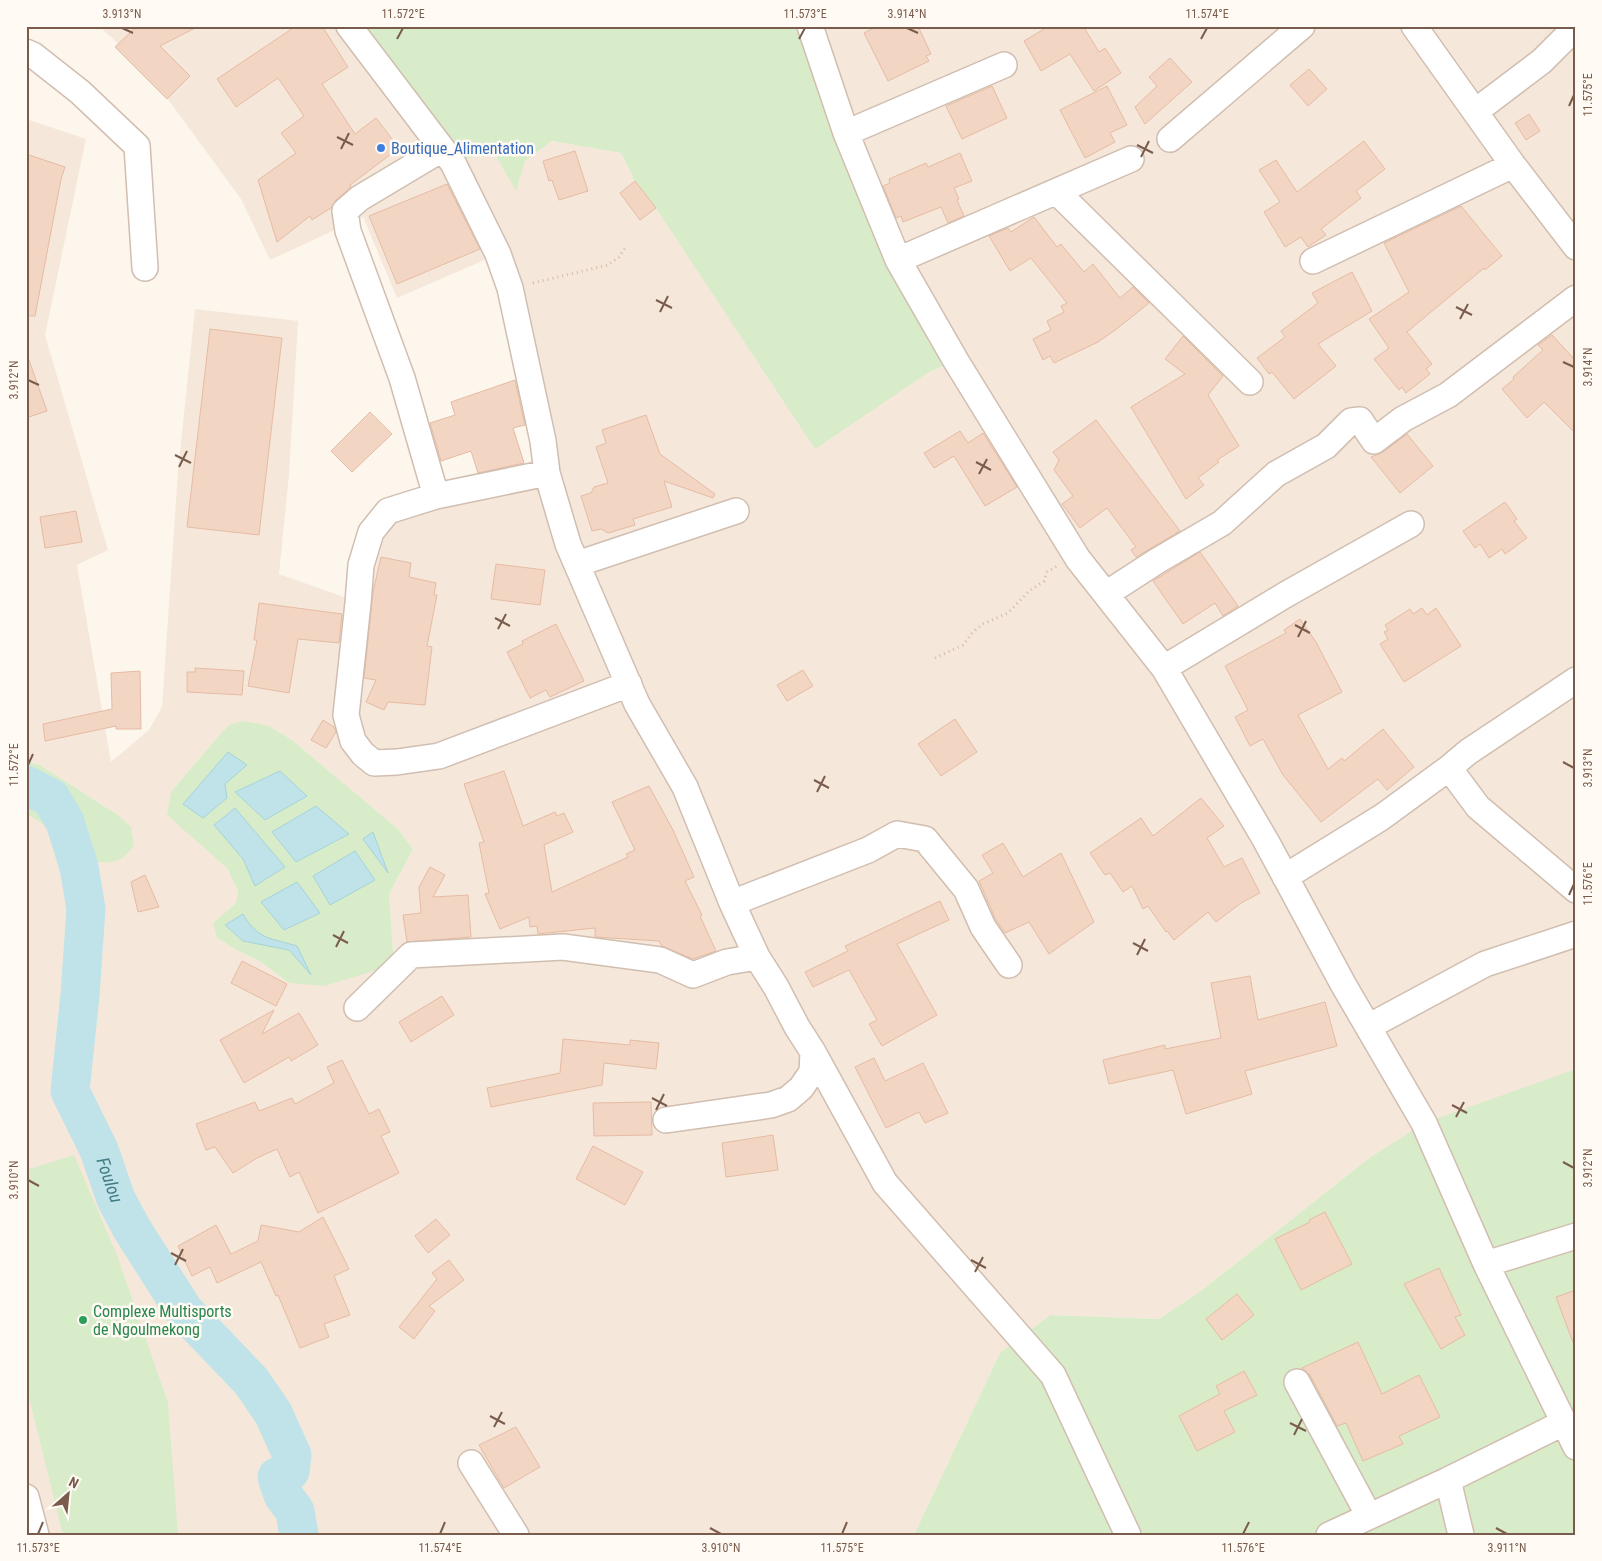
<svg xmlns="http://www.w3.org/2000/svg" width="1602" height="1561" font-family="'Roboto Condensed',sans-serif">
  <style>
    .residential { fill: #f5e8da; fill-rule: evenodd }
    .green { fill: #d8ecc9 }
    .water { fill: #bfe3e8; stroke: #a5d3da }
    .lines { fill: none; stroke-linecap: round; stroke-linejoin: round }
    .river { stroke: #bfe3e8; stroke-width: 39 }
    .building { fill: #f3d5c3; stroke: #e6bba3 }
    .minor-casing { stroke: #d1beb0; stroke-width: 28 }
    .path { stroke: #d9b8a5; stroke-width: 3; stroke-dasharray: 1 4; stroke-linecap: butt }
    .minor { stroke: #fff; stroke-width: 25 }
    .ticks { fill: none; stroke: #7a5c4d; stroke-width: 2 }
    .shop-dot { fill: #3f7fe0; stroke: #fffaf3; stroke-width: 2 }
    .leisure-dot { fill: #2e9e5b; stroke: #fffaf3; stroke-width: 2 }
    .labels { text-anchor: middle; stroke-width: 5; stroke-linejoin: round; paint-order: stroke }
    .shop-label { font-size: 16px; fill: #366cbe; stroke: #fffaf3; text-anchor: start }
    .leisure-label { font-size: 16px; fill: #27864d; stroke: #fffaf3; text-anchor: start }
    .water-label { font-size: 18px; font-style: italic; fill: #437c86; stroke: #fffaf3 }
    .neatline { fill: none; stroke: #7a5c4d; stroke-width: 2 }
    .ticks-label { font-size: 12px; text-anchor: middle; fill: #7a5c4d }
  </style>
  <rect width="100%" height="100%" fill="#fdf6ec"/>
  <!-- residential -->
  <path class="residential" d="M 99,26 L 373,26 L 359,38 L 493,150 L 516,190 L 525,161 L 552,141 L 621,153 L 635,181 L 656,208 L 929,372 L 956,362 L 898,260 L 810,26 L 1576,26 L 1576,1069 L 1368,1159 L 1201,1291 L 1159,1319 L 1050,1315 L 1000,1353 L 914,1535 L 26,1535 L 26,814 L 30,815 L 118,815 L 40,765 L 26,761 L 26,119 L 86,139 L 45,335 L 108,550 L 77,565 L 111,762 L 149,730 L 162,707 L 178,471 L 195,309 L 298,321 L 289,475 L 279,574 L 358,602 L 388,511 L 547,473 L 498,254 L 397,298 L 363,217 L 270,260 L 241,199 L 145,68 ZM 269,726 L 292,740 L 397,828 L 413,849 L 389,894 L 394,965 L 375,970 L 289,983 L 261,962 L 238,951 L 217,938 L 213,923 L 236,903 L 238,891 L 227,868 L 171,792 L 221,733 Z"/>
  <!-- green -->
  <path class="green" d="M 373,26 L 810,26 L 846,133 L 956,361 L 929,372 L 815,449 L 656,208 L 635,181 L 621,153 L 552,141 L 525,161 L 516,191 L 493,151 L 453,163 L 358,38 Z
    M 244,721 L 269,726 L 292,740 L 397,828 L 413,849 L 389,894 L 394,965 L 324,986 L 289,983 L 261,962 L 238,951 L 217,938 L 213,923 L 236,903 L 238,891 L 227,868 L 167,815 L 171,792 L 221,733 L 231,724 Z
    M 26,761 L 40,765 L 118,815 L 131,827 L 134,846 C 130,850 125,857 120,859 C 86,876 55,826 26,814 Z
    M 1576,1069 L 1576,1535 L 914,1535 L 1000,1353 L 1050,1315 L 1159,1319 L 1201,1291 L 1368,1159 L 1424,1123 Z
    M 74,1155 L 117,1255 L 168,1403 L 178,1535 L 63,1535 L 26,1385 L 26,1170 Z"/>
  <!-- water -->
  <path class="water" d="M 228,752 L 247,765 L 225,784 L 227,798 L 203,818 L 183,804 Z
    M 280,771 L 307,796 L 265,820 L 235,792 Z
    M 316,806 L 349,834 L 296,862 L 272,832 Z
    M 235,808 L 285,867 L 255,886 L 243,859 L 214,825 Z
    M 373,832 L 388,873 L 363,839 Z
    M 355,851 L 375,880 L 330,905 L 313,876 Z
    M 297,882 L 320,913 L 284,930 L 261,902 Z
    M 243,914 C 258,940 271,938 297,946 L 311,975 L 289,950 L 243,941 L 225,925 Z"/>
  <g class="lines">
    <!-- river -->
    <path class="river" id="s1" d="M 26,785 L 51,798 L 65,822 L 79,867 L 86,909 L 80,995 L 70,1091 L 99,1150 L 116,1199 L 132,1229 L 184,1311 L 251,1381 L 273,1413 L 292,1455 L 290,1471 L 277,1477 L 283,1495 L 295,1511 L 299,1535"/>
  </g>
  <!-- building -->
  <path class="building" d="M 137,26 L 199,26 L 160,46 L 190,76 L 167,99 L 115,47 Z
    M 296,26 L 322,26 L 348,67 L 322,84 L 355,134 L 376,118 L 399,148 L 350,185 L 351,187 L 336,200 L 331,208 L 312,220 L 310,216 L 277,242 L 258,180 L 296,153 L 281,133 L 304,116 L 278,78 L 236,107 L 217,79 Z
    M 878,26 L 918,26 L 931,54 L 926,56 L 929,61 L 888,81 L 864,33 Z
    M 1049,26 L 1083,26 L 1099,52 L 1105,48 L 1121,73 L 1094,91 L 1070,54 L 1041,71 L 1024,41 Z
    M 1170,58 L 1192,82 L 1145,124 L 1135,107 L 1157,86 L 1149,77 Z
    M 1309,69 L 1327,89 L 1308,106 L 1290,85 Z
    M 992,86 L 1007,118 L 962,139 L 946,106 Z
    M 1107,86 L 1127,125 L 1110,133 L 1115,142 L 1085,158 L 1060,110 Z
    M 1529,114 L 1540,131 L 1526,140 L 1515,123 Z
    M 1364,141 L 1385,169 L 1356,191 L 1361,198 L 1321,229 L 1326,235 L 1308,247 L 1301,237 L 1285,247 L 1264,212 L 1280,202 L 1259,170 L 1276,160 L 1297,192 Z
    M 575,151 L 588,191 L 559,200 L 552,180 L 549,181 L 543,161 Z
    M 960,153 L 972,181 L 954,188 L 959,199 L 957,200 L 964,216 L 948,223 L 941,207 L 903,222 L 901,216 L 896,218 L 883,186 L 890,183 L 889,179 L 926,163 L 928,167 Z
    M 26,154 L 65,167 L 61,179 L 35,316 L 26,316 Z
    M 635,181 L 656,208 L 640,220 L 620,193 Z
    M 447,184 L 480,249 L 397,284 L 369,216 Z
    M 1461,206 L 1502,256 L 1485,270 L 1484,268 L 1407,332 L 1432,364 L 1426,369 L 1430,374 L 1406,393 L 1402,387 L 1399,390 L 1374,359 L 1389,348 L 1369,319 L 1409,292 L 1384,243 Z
    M 1034,217 L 1057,247 L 1061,244 L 1084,272 L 1093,264 L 1120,298 L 1133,287 L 1149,303 L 1118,328 L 1098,342 L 1054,363 L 1050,356 L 1043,360 L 1033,339 L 1051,330 L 1047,321 L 1064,312 L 1061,306 L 1067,303 L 1031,258 L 1010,271 L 989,236 L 1008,228 L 1011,232 Z
    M 1352,272 L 1372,311 L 1318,344 L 1336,366 L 1294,399 L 1272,372 L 1269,374 L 1257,358 L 1285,337 L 1281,331 L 1318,303 L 1312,293 Z
    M 210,329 L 282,338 L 259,535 L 187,527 Z
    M 1552,335 L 1576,361 L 1576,434 L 1544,402 L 1527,418 L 1502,389 L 1514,379 L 1513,377 L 1543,350 L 1538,345 Z
    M 1183,336 L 1223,376 L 1208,395 L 1239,446 L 1217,460 L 1219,462 L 1198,478 L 1204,485 L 1186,499 L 1131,407 L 1185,374 L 1165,359 Z
    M 29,360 L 47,411 L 26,418 L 26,361 Z
    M 515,380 L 525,425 L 513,428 L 524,463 L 478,473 L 471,451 L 441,461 L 430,423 L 455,415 L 451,402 Z
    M 370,412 L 392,434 L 352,472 L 331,451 Z
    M 646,415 L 660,454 L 715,494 L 713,498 L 664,481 L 672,507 L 633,519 L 635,525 L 608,533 L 601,529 L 592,531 L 581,496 L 591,493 L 594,487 L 608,483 L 596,447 L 606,443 L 602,430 Z
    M 1096,420 L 1180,531 L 1136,557 L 1131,550 L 1136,547 L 1107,508 L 1080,528 L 1062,504 L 1073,496 L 1054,470 L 1059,460 L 1053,452 Z
    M 960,431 L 968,443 L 983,433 L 1017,487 L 985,506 L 954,456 L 934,468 L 924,453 Z
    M 1407,434 L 1433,466 L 1400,493 L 1371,457 L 1383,452 Z
    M 1505,502 L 1517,519 L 1514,521 L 1527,538 L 1505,554 L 1502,549 L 1489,558 L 1480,544 L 1475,548 L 1463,531 Z
    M 76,511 L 82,542 L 45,548 L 40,517 Z
    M 1200,552 L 1238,606 L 1223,616 L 1215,603 L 1183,624 L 1153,581 Z
    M 381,557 L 411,563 L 409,577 L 436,583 L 434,595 L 437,595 L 427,646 L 432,647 L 425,705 L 388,702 L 384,710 L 366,702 L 376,680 L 364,678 L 373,592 Z
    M 496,564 L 545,570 L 540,605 L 491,599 Z
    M 259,603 L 342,614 L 339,643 L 298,639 L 289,693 L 248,686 L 257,640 L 254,640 Z
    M 1422,608 L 1427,615 L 1436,608 L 1461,646 L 1404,682 L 1380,644 L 1388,639 L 1384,632 L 1388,630 L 1385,625 L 1410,609 L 1413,614 Z
    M 1300,619 L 1316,642 L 1342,692 L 1298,715 L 1328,769 L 1342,758 L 1344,761 L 1383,729 L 1414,767 L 1387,790 L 1378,779 L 1321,822 L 1283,775 L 1263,739 L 1250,746 L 1235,717 L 1248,710 L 1225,666 L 1286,633 L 1284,630 Z
    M 556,624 L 584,681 L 550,697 L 546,690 L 530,698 L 507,652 L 523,644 L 522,641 Z
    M 195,668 L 244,671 L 242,695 L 187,692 L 187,672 L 195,672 Z
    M 803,670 L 813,686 L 787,701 L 777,685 Z
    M 140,671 L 141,729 L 116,729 L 116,726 L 45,741 L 43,724 L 112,709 L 111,673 Z
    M 955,719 L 977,752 L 941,776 L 918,744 Z
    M 323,720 L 334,727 L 336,732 L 326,748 L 311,740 Z
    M 504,771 L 523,826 L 555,812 L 557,816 L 564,813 L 573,832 L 544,845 L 552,892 L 628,857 L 626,854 L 635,850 L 612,802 L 649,786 L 673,830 L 694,877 L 685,881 L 702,915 L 700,916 L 716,951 L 693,959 L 662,946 L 659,941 L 595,937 L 595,928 L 538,934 L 537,926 L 530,927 L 529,917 L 500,929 L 485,894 L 489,893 L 479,843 L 484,842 L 464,784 Z
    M 1201,798 L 1224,826 L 1207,838 L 1224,867 L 1242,858 L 1260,893 L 1241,903 L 1216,922 L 1208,912 L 1174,940 L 1167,931 L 1166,932 L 1148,906 L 1143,909 L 1132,886 L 1123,892 L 1110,873 L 1105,875 L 1090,853 L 1141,818 L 1153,836 Z
    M 1003,843 L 1023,877 L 1061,853 L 1094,922 L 1049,954 L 1029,922 L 1005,933 L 995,918 L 979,881 L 993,873 L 982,855 Z
    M 430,867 L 445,875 L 433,897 L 468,895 L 471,937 L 407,942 L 403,915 L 421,913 L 419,887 Z
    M 145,875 L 159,907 L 138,912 L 131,882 Z
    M 940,901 L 949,920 L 897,944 L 937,1015 L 882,1046 L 869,1024 L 877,1020 L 849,970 L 813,987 L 805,972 L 848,951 L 845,946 Z
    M 242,961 L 287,984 L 276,1006 L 231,983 Z
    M 1250,976 L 1258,1020 L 1325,1002 L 1337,1046 L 1245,1071 L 1252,1094 L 1186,1114 L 1173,1070 L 1109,1084 L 1103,1060 L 1165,1045 L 1165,1049 L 1221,1038 L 1211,983 Z
    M 442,996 L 454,1015 L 411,1042 L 399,1022 Z
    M 274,1010 L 262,1034 L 299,1013 L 318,1045 L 291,1061 L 289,1057 L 244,1083 L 220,1040 Z
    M 563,1039 L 630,1045 L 630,1040 L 659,1043 L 656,1069 L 604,1063 L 602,1085 L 491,1107 L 487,1088 L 560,1073 Z
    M 874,1058 L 885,1081 L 923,1063 L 948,1113 L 925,1123 L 919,1112 L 886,1128 L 855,1067 Z
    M 342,1060 L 369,1114 L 379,1109 L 390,1132 L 381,1136 L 399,1173 L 318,1213 L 299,1172 L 290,1177 L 277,1149 L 257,1158 L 233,1173 L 215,1147 L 206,1150 L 196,1124 L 255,1102 L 259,1111 L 292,1098 L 295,1104 L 334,1083 L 327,1067 Z
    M 651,1102 L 652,1135 L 594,1136 L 593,1103 Z
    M 773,1135 L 778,1170 L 726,1177 L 722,1143 Z
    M 593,1146 L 643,1172 L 625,1205 L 576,1179 Z
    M 1325,1212 L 1352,1264 L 1301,1290 L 1275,1239 L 1310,1222 L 1309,1220 Z
    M 323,1217 L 349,1269 L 334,1276 L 350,1315 L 324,1324 L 329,1337 L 300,1348 L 278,1295 L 276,1296 L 261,1262 L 217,1283 L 210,1267 L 192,1276 L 178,1246 L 216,1225 L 231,1254 L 258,1241 L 261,1225 L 299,1232 Z
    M 436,1219 L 450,1235 L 428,1253 L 415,1236 Z
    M 449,1260 L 464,1280 L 429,1306 L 435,1311 L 414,1339 L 399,1327 L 437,1279 L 432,1273 Z
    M 1439,1268 L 1461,1315 L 1455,1317 L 1465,1335 L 1441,1349 L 1404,1284 Z
    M 1576,1290 L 1576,1344 L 1574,1345 L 1556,1297 Z
    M 1237,1294 L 1254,1315 L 1222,1340 L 1206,1319 Z
    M 1358,1342 L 1382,1394 L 1419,1375 L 1440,1417 L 1399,1436 L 1403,1444 L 1363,1461 L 1346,1423 L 1337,1426 L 1310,1375 L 1302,1368 Z
    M 1244,1371 L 1257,1395 L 1224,1411 L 1235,1432 L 1197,1451 L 1179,1416 L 1220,1394 L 1216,1386 Z
    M 516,1427 L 540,1467 L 504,1488 L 479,1445 Z"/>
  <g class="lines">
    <defs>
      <path id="minor" d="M 349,26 L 453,163 L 498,254 L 510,288 L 543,441 L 547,473 L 568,544 L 637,704 L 685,787 L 732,903 L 757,957 L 776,987 L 797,1027 L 813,1052 L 812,1072 L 801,1088 L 788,1099 L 771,1105 L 666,1120
        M 810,26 L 846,133 L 898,260 L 956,361 L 1078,559 L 1164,668 L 1266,841 L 1343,984 L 1424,1123 L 1486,1264 L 1576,1447
        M 1414,26 L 1513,165 L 1576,247
        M 26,52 L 33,55 L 80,92 L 137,146 L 145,268
        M 1476,111 L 1542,61 L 1576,27
        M 846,133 L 1004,65
        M 1170,139 L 1302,26
        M 1057,192 L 1250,382
        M 898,260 L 1131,159
        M 1313,261 L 1513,165
        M 547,473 L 436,496 L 388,511 L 371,532 L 361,565 L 358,603 L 346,715 L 353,741 L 363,754 L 374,763 L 397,762 L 439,756 L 629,684
        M 436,496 L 402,378 L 348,231 L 345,211 L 360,198 L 442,149
        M 577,564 L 736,511
        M 1106,594 L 1157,561 L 1222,523 L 1276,474 L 1326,446 L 1351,421 L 1360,420 L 1374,441 L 1403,419 L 1448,395 L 1576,298
        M 1164,668 L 1285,595 L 1411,524
        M 1449,768 L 1478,807 L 1576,890
        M 1285,877 L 1382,817 L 1449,768 L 1468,752 L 1576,680
        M 732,903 L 868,850 L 897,834 L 925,839 L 966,889 L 983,927 L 1009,965
        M 357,1008 L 411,955 L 563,947 L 660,960 L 693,975 L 727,962 L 757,957
        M 1368,1027 L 1485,964 L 1576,934
        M 813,1052 L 885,1183 L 1053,1375 L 1128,1535
        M 1486,1264 L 1576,1236
        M 1297,1382 L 1369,1516
        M 471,1463 L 516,1535
        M 1448,1480 L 1461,1535
        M 26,1497 L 36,1535
        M 1329,1535 L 1448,1480 L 1563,1423"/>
    </defs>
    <!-- minor casing -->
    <use href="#minor" class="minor-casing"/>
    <!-- path -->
    <path class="path" d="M 533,283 L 608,265 L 619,257 L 626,247
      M 935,658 L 963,645 L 973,632 L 983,624 L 1008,613 L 1029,591 L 1044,581 L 1047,572 L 1057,566"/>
    <!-- minor -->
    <use href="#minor" class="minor"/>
  </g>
  <!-- ticks -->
  <path class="ticks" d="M 122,28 L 133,33M 907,28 L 918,33M 397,39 L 403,28M 799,39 L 805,28M 1201,39 L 1207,28M 1569,106 L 1574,95M 337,137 L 353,145M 1137,145 L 1153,153M 341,149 L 349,133M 1141,157 L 1149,141M 656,300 L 672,308M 1456,307 L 1472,315M 660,312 L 668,296M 1460,319 L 1468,304M 1563,362 L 1574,367M 28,380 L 39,385M 175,455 L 191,463M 976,462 L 991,470M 179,467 L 187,451M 979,474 L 987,459M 495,618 L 510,626M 1295,625 L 1310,633M 498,629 L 506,614M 1298,637 L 1306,621M 1563,762 L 1574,768M 28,765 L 33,754M 814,780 L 829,788M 817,792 L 825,776M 1569,895 L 1574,884M 333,935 L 348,943M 1133,943 L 1148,951M 336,947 L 344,931M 1137,955 L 1145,939M 652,1098 L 667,1106M 1452,1105 L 1467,1113M 656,1110 L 664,1094M 1456,1117 L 1464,1102M 1563,1162 L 1574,1168M 28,1180 L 39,1186M 171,1253 L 186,1261M 971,1260 L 986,1268M 175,1265 L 183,1249M 975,1272 L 983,1257M 490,1416 L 505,1424M 1290,1423 L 1306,1431M 494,1427 L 502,1412M 1294,1435 L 1302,1419M 710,1528 L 721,1534M 1496,1528 L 1507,1534M 38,1534 L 43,1522M 440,1534 L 445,1522M 842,1534 L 847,1522M 1243,1534 L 1249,1522"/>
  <!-- markers -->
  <circle class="shop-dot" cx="381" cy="148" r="5"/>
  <circle class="leisure-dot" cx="83" cy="1320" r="5"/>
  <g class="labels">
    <!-- shop labels -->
    <g class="shop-label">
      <text x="391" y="154">Boutique_Alimentation</text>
    </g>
    <!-- leisure labels -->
    <g class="leisure-label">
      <text x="93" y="1317">Complexe Multisports<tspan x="93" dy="18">de Ngoulmekong</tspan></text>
    </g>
    <!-- water labels -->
    <g class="water-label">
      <text dy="6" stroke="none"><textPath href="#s1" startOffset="426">Foulou</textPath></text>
    </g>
  </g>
  <!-- border -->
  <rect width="1602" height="1561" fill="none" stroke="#fffaf3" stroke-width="55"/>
  <!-- north arrow -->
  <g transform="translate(68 1494) rotate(27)" stroke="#fffaf3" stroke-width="4" paint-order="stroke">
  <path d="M0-4L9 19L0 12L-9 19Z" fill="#7a5c4d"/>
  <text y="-8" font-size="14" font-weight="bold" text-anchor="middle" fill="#7a5c4d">N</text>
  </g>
  <rect x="28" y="28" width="1546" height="1506" class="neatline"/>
  <g class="ticks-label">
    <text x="122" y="18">3.913°N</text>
    <text x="403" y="18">11.572°E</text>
    <text x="805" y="18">11.573°E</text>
    <text x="907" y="18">3.914°N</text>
    <text x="1207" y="18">11.574°E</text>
    <text transform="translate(1588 95) rotate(-90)" y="4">11.575°E</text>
    <text transform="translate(1588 367) rotate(-90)" y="4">3.914°N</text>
    <text transform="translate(14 380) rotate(-90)" y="4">3.912°N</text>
    <text transform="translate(14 765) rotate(-90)" y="4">11.572°E</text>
    <text transform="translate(1588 768) rotate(-90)" y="4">3.913°N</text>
    <text transform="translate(1588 884) rotate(-90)" y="4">11.576°E</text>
    <text transform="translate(1588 1168) rotate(-90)" y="4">3.912°N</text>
    <text transform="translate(14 1180) rotate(-90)" y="4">3.910°N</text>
    <text x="38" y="1552">11.573°E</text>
    <text x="440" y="1552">11.574°E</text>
    <text x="721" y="1552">3.910°N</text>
    <text x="842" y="1552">11.575°E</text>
    <text x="1243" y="1552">11.576°E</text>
    <text x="1507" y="1552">3.911°N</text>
  </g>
</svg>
